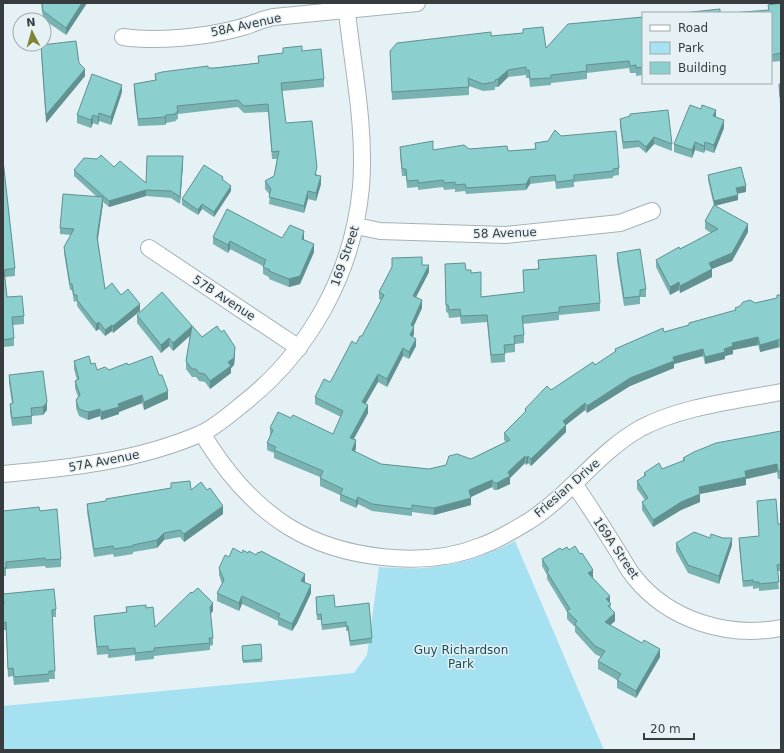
<svg xmlns="http://www.w3.org/2000/svg" width="784" height="753" font-family="'DejaVu Sans',sans-serif">
  <style>
    .park { fill: #a6e1f1 }
    .lines { fill: none; stroke-linecap: round; stroke-linejoin: round }
    .street-casing { stroke: #a6b2b5; stroke-width: 18 }
    .street { stroke: #fff; stroke-width: 16 }
    .wall { fill: #78b2b1 }
    .shaded-wall { fill: #619190 }
    .building { fill: #8bcfce; stroke: #619190 }
    .labels { text-anchor: middle; stroke-width: 3; stroke-linejoin: round; paint-order: stroke }
    .street-label { font-size: 12px; fill: #373c3e; stroke: #e5f1f5 }
    .park-label { font-size: 12px; fill: #174d5a; stroke: #e5f1f5 }
  </style>
  <rect width="100%" height="100%" fill="#e5f1f5"/>
  <!-- park -->
  <path class="park" d="M 515,541 L 604,750 L 3,750 L 3,706 L 354,673 L 367,655 L 379,567 C 434,571 466,565 515,541 Z"/>
  <g class="lines">
    <defs>
      <path id="street" d="M 123,37 C 156,42 207,37 239,28 C 252,25 261,19 274,17 L 417,3
        M 356,226 L 380,231 L 506,235 L 620,223 L 652,211
        M 149,248 L 299,348
        M 202,433 C 223,469 253,505 289,527 C 341,559 424,569 481,546 C 498,540 514,530 529,521 C 570,495 598,452 641,428 C 683,406 735,401 781,392
        M 3,474 C 70,468 137,461 200,434 C 214,428 228,416 240,406 C 309,353 353,274 361,187 C 366,126 352,64 346,3
        M 574,484 C 589,505 603,528 617,550 C 623,559 628,570 635,578 C 670,621 728,638 781,628"/>
    </defs>
    <!-- street casing -->
    <use href="#street" class="street-casing"/>
    <!-- street -->
    <use href="#street" class="street"/>
  </g>
  <!-- wall -->
  <path class="wall" d="M 41,3 L 87,3 L 66,35 L 43,19 Z
    M 781,3 L 781,61 L 771,62 L 771,13 L 768,10 L 768,5 Z
    M 643,17 L 643,75 L 636,76 L 636,73 L 630,73 L 629,68 L 587,73 L 587,79 L 551,83 L 551,85 L 530,87 L 529,78 L 526,78 L 526,75 L 508,77 L 498,87 L 495,87 L 495,90 L 483,91 L 469,86 L 469,95 L 392,100 L 390,51 L 491,36 L 523,33 L 523,29 L 546,48 Z
    M 41,45 L 79,63 L 85,76 L 46,123 L 41,53 Z
    M 283,48 L 302,51 L 324,79 L 324,87 L 282,91 L 286,123 L 317,175 L 321,184 L 316,201 L 308,199 L 304,213 L 269,204 L 270,195 L 265,189 L 265,181 L 274,176 L 277,159 L 272,159 L 268,112 L 244,113 L 238,107 L 178,114 L 178,119 L 176,120 L 176,121 L 166,123 L 165,125 L 138,126 L 134,92 L 134,84 L 155,80 L 155,74 L 258,63 L 258,56 L 283,53 Z
    M 779,84 L 781,84 L 781,106 L 780,105 Z
    M 122,92 L 111,125 L 99,121 L 98,125 L 93,123 L 91,128 L 77,123 L 77,115 Z
    M 716,117 L 724,128 L 714,153 L 705,150 L 704,153 L 695,150 L 692,158 L 674,152 L 674,144 Z
    M 620,119 L 672,144 L 672,151 L 654,144 L 646,153 L 639,147 L 623,149 L 620,126 Z
    M 561,136 L 619,168 L 619,175 L 613,176 L 613,178 L 574,182 L 574,187 L 556,189 L 555,181 L 530,184 L 526,190 L 466,194 L 465,191 L 455,192 L 455,189 L 444,190 L 443,187 L 418,190 L 418,187 L 407,188 L 406,176 L 402,176 L 400,154 L 400,147 L 433,150 L 469,149 L 508,151 L 535,149 L 535,143 L 548,141 Z
    M 3,160 L 15,268 L 15,276 L 5,277 L 7,297 L 24,316 L 24,324 L 13,325 L 14,338 L 14,346 L 3,347 Z
    M 183,163 L 180,204 L 171,198 L 146,196 L 109,207 L 103,202 L 98,240 L 105,289 L 121,295 L 140,311 L 113,333 L 112,331 L 105,336 L 99,329 L 96,331 L 77,306 L 77,301 L 74,302 L 72,290 L 70,290 L 64,253 L 64,247 L 71,235 L 60,234 L 60,228 L 97,197 L 74,176 L 74,170 L 114,167 L 146,183 Z
    M 708,175 L 746,192 L 737,193 L 738,200 L 714,206 L 748,232 L 732,261 L 712,269 L 712,277 L 680,293 L 679,290 L 670,295 L 656,267 L 656,260 L 680,249 L 711,233 L 705,229 L 705,221 L 714,206 L 708,180 Z
    M 223,180 L 231,191 L 214,217 L 202,209 L 198,215 L 182,205 L 182,199 Z
    M 213,237 L 304,239 L 304,240 L 314,252 L 300,284 L 289,287 L 269,279 L 269,277 L 263,274 L 263,266 L 230,249 L 228,253 L 213,244 Z
    M 617,253 L 646,289 L 646,297 L 640,297 L 640,304 L 624,306 L 617,261 Z
    M 538,260 L 600,303 L 600,311 L 559,315 L 559,320 L 523,324 L 524,335 L 524,343 L 515,344 L 515,352 L 505,353 L 505,362 L 491,363 L 487,322 L 461,324 L 460,317 L 449,318 L 448,313 L 446,312 L 445,264 L 466,270 L 471,273 L 481,297 L 524,292 L 523,270 L 538,269 Z
    M 422,265 L 429,272 L 416,297 L 422,308 L 413,327 L 414,334 L 413,337 L 416,346 L 409,359 L 403,356 L 387,387 L 378,382 L 365,404 L 368,413 L 354,439 L 356,448 L 355,452 L 381,464 L 429,469 L 471,459 L 506,442 L 504,440 L 504,433 L 525,413 L 525,409 L 551,390 L 595,365 L 615,352 L 615,349 L 664,332 L 689,326 L 689,323 L 735,311 L 735,308 L 777,298 L 781,295 L 781,347 L 760,352 L 758,345 L 733,350 L 733,354 L 725,356 L 725,359 L 705,364 L 703,356 L 674,364 L 674,368 L 630,386 L 587,413 L 585,410 L 566,425 L 566,432 L 531,466 L 528,463 L 526,465 L 525,463 L 510,478 L 510,484 L 497,490 L 494,490 L 492,487 L 470,497 L 471,505 L 434,515 L 412,512 L 412,516 L 372,511 L 358,504 L 356,508 L 340,501 L 340,495 L 320,486 L 320,477 L 274,458 L 274,453 L 267,450 L 267,443 L 270,435 L 270,428 L 291,418 L 333,434 L 341,417 L 315,404 L 315,397 L 330,382 L 356,344 L 362,336 L 381,300 L 379,299 L 379,292 L 392,267 Z
    M 137,315 L 202,337 L 235,355 L 234,365 L 231,368 L 231,373 L 210,389 L 205,382 L 199,381 L 196,377 L 192,377 L 186,369 L 186,361 L 190,335 L 173,351 L 169,346 L 161,353 L 137,323 Z
    M 74,361 L 91,364 L 97,370 L 109,370 L 128,365 L 168,399 L 144,410 L 142,403 L 119,412 L 119,414 L 101,420 L 100,416 L 88,420 L 79,416 L 76,408 L 76,400 L 78,397 L 75,388 L 75,381 L 77,380 L 74,369 Z
    M 9,375 L 47,410 L 43,415 L 32,416 L 32,424 L 12,426 L 10,412 L 10,404 L 12,404 L 9,383 Z
    M 781,428 L 781,479 L 778,479 L 777,472 L 746,479 L 746,485 L 700,494 L 700,502 L 681,510 L 653,527 L 642,510 L 642,502 L 645,500 L 637,489 L 637,481 L 644,476 L 644,473 L 662,469 L 683,461 L 683,458 L 781,431 Z
    M 171,483 L 191,490 L 223,514 L 184,542 L 180,537 L 164,540 L 157,548 L 133,552 L 133,554 L 114,557 L 113,554 L 94,557 L 87,512 L 87,504 L 106,501 L 106,499 L 171,488 Z
    M 757,501 L 778,524 L 781,524 L 781,571 L 777,571 L 779,589 L 759,591 L 759,588 L 753,589 L 753,586 L 743,587 L 739,545 L 739,538 L 759,536 Z
    M 3,511 L 40,511 L 61,559 L 61,567 L 46,568 L 45,566 L 6,569 L 6,576 L 3,576 Z
    M 710,538 L 723,538 L 732,545 L 719,584 L 688,573 L 676,551 L 676,543 Z
    M 562,550 L 569,550 L 593,578 L 610,603 L 611,608 L 615,621 L 610,625 L 660,657 L 636,698 L 617,688 L 617,680 L 598,669 L 598,661 L 601,657 L 595,654 L 575,632 L 575,627 L 567,619 L 567,612 L 547,579 L 547,575 L 542,566 L 542,559 Z
    M 242,553 L 304,582 L 311,593 L 297,623 L 292,631 L 278,625 L 278,621 L 242,604 L 239,611 L 217,601 L 217,593 L 222,584 L 219,575 L 219,568 L 229,557 Z
    M 3,594 L 56,609 L 56,617 L 52,617 L 55,679 L 49,679 L 49,682 L 14,685 L 13,676 L 8,677 L 6,630 L 3,630 Z
    M 316,597 L 335,607 L 372,638 L 372,643 L 350,646 L 348,631 L 346,631 L 346,627 L 322,630 L 321,620 L 317,620 Z
    M 126,607 L 146,608 L 155,627 L 213,611 L 210,614 L 213,638 L 213,645 L 210,646 L 210,650 L 154,656 L 154,659 L 135,661 L 135,655 L 108,658 L 108,654 L 97,655 L 94,624 L 94,616 L 120,613 L 126,612 Z
    M 261,644 L 262,662 L 243,663 L 242,646 Z"/>
  <!-- shaded-wall -->
  <path class="shaded-wall" d="M 82,3 L 87,3 L 66,35 L 66,28 Z
    M 85,69 L 85,76 L 46,123 L 46,115 Z
    M 508,70 L 508,77 L 498,87 L 498,79 Z
    M 122,85 L 122,92 L 111,125 L 111,117 Z
    M 716,110 L 716,117 L 713,116 Z
    M 99,113 L 99,121 L 98,125 L 98,117 Z
    M 93,115 L 93,123 L 91,128 L 91,120 Z
    M 166,115 L 166,123 L 165,125 L 165,117 Z
    M 724,120 L 724,128 L 714,153 L 714,145 Z
    M 654,137 L 654,144 L 646,153 L 646,147 Z
    M 695,142 L 695,150 L 692,158 L 692,150 Z
    M 705,142 L 705,150 L 704,153 L 704,146 Z
    M 183,156 L 183,163 L 180,204 L 180,197 Z
    M 321,176 L 321,184 L 316,201 L 316,193 Z
    M 530,177 L 530,184 L 526,190 L 526,184 Z
    M 231,186 L 231,191 L 214,217 L 214,212 Z
    M 746,186 L 746,192 L 736,194 L 736,188 Z
    M 146,190 L 146,196 L 109,207 L 109,201 Z
    M 308,191 L 308,199 L 304,213 L 304,206 Z
    M 738,195 L 738,200 L 714,206 L 714,201 Z
    M 103,197 L 103,204 L 97,243 L 97,237 Z
    M 202,204 L 202,209 L 198,215 L 198,210 Z
    M 748,224 L 748,232 L 732,261 L 712,269 L 712,277 L 680,293 L 680,286 L 709,263 Z
    M 304,231 L 304,239 L 302,246 L 302,239 Z
    M 230,241 L 230,249 L 228,253 L 228,245 Z
    M 314,244 L 314,252 L 300,284 L 289,287 L 289,279 Z
    M 429,265 L 429,272 L 413,303 L 413,296 Z
    M 679,282 L 679,290 L 670,295 L 670,287 Z
    M 422,300 L 422,308 L 411,332 L 411,325 Z
    M 140,304 L 140,311 L 113,333 L 113,326 Z
    M 99,322 L 99,329 L 96,331 L 96,324 Z
    M 112,325 L 112,331 L 105,336 L 105,330 Z
    M 192,326 L 192,334 L 173,351 L 173,343 Z
    M 414,327 L 414,334 L 410,342 L 410,335 Z
    M 758,337 L 758,345 L 733,350 L 733,354 L 725,356 L 725,359 L 705,364 L 705,357 L 724,349 L 732,343 Z
    M 169,338 L 169,346 L 161,353 L 161,345 Z
    M 416,339 L 416,346 L 409,359 L 409,352 Z
    M 778,340 L 778,347 L 760,352 L 760,345 Z
    M 235,347 L 235,355 L 234,365 L 231,368 L 231,373 L 210,389 L 210,381 L 228,362 Z
    M 403,348 L 403,356 L 387,387 L 387,379 Z
    M 703,349 L 703,356 L 674,364 L 674,368 L 630,386 L 587,413 L 587,406 L 630,378 L 673,357 Z
    M 378,374 L 378,382 L 362,410 L 362,402 Z
    M 168,391 L 168,399 L 144,410 L 144,402 Z
    M 142,395 L 142,403 L 119,412 L 119,414 L 101,420 L 101,412 L 118,404 Z
    M 47,402 L 47,410 L 43,415 L 43,407 Z
    M 585,403 L 585,410 L 566,425 L 566,432 L 531,466 L 531,459 L 563,421 Z
    M 368,405 L 368,413 L 350,445 L 350,438 Z
    M 100,409 L 100,416 L 88,420 L 88,412 Z
    M 356,440 L 356,448 L 352,458 L 352,450 Z
    M 525,456 L 525,463 L 510,478 L 510,484 L 497,490 L 497,483 Z
    M 528,456 L 528,463 L 526,465 L 526,458 Z
    M 777,464 L 777,472 L 746,479 L 746,485 L 699,494 L 699,487 L 745,471 Z
    M 492,480 L 492,487 L 469,498 L 469,490 Z
    M 700,494 L 700,502 L 681,510 L 653,527 L 653,520 L 681,502 Z
    M 358,497 L 358,504 L 356,508 L 356,501 Z
    M 471,498 L 471,505 L 434,515 L 434,508 Z
    M 223,506 L 223,514 L 184,542 L 184,534 Z
    M 164,533 L 164,540 L 157,548 L 157,540 Z
    M 732,538 L 732,545 L 719,584 L 719,576 Z
    M 593,570 L 593,578 L 588,573 Z
    M 305,574 L 305,582 L 301,588 L 301,581 Z
    M 311,585 L 311,593 L 297,623 L 292,631 L 292,624 Z
    M 242,596 L 242,604 L 239,611 L 239,603 Z
    M 610,596 L 610,604 L 606,599 Z
    M 213,603 L 213,611 L 210,615 L 210,607 Z
    M 615,613 L 615,621 L 605,630 L 605,622 Z
    M 660,649 L 660,657 L 636,698 L 636,691 Z"/>
  <!-- building -->
  <path class="building" d="M 42,3 L 82,3 L 66,28 L 43,11 Z
    M 781,3 L 781,53 L 771,55 L 771,13 L 731,13 L 769,10 L 768,5 Z
    M 720,9 L 720,13 L 683,13 Z
    M 643,17 L 643,67 L 636,68 L 636,65 L 630,66 L 629,61 L 586,65 L 587,71 L 551,75 L 551,78 L 530,79 L 529,70 L 526,70 L 526,67 L 508,70 L 498,79 L 495,80 L 495,82 L 483,84 L 468,78 L 469,87 L 392,92 L 390,51 L 397,43 L 491,32 L 491,36 L 523,33 L 523,29 L 543,27 L 546,48 L 568,24 Z
    M 76,41 L 79,63 L 85,69 L 46,115 L 41,45 Z
    M 302,46 L 302,51 L 321,49 L 324,79 L 281,83 L 286,123 L 312,121 L 317,167 L 315,175 L 321,176 L 316,193 L 308,191 L 304,206 L 269,197 L 271,189 L 265,181 L 274,176 L 279,151 L 272,152 L 268,104 L 244,106 L 238,100 L 177,106 L 178,112 L 176,112 L 176,114 L 166,115 L 165,117 L 138,119 L 134,84 L 156,80 L 155,74 L 162,72 L 208,66 L 208,68 L 215,68 L 259,63 L 258,56 L 283,53 L 283,48 Z
    M 92,74 L 122,85 L 111,117 L 99,113 L 98,117 L 93,115 L 91,120 L 77,115 Z
    M 779,84 L 781,84 L 781,98 L 780,97 Z
    M 690,105 L 701,109 L 702,105 L 716,110 L 713,116 L 724,120 L 714,145 L 705,142 L 704,146 L 695,142 L 692,150 L 674,144 Z
    M 668,110 L 672,144 L 654,137 L 646,147 L 639,141 L 623,142 L 620,119 L 630,116 L 630,114 Z
    M 555,130 L 561,136 L 616,131 L 619,168 L 613,169 L 613,171 L 574,175 L 574,180 L 556,182 L 555,175 L 530,177 L 526,184 L 466,188 L 465,184 L 455,185 L 455,182 L 444,183 L 443,180 L 418,183 L 418,180 L 407,181 L 406,169 L 402,169 L 400,147 L 433,141 L 433,150 L 464,145 L 469,149 L 507,146 L 508,151 L 536,149 L 535,143 L 548,141 Z
    M 101,155 L 114,167 L 120,161 L 146,183 L 147,156 L 183,156 L 180,197 L 171,191 L 146,190 L 109,201 L 74,170 L 84,158 L 97,159 Z
    M 3,160 L 15,268 L 4,270 L 7,297 L 22,296 L 24,316 L 12,317 L 14,338 L 3,340 Z
    M 204,165 L 223,177 L 222,179 L 231,186 L 214,212 L 202,204 L 198,210 L 182,199 Z
    M 741,167 L 746,186 L 736,188 L 738,195 L 714,201 L 708,175 Z
    M 63,194 L 103,197 L 97,237 L 105,289 L 112,283 L 121,295 L 128,289 L 140,304 L 113,326 L 112,325 L 105,330 L 99,322 L 96,324 L 77,300 L 77,295 L 74,295 L 72,284 L 70,284 L 64,247 L 74,229 L 60,228 Z
    M 714,205 L 748,224 L 732,253 L 709,263 L 712,269 L 680,286 L 679,282 L 670,287 L 656,260 L 679,247 L 680,249 L 718,229 L 705,221 Z
    M 227,209 L 282,238 L 290,225 L 304,231 L 302,239 L 314,244 L 300,276 L 289,279 L 269,271 L 270,270 L 263,267 L 266,260 L 230,241 L 228,245 L 213,237 Z
    M 640,249 L 646,289 L 640,290 L 640,296 L 624,298 L 617,253 Z
    M 596,255 L 600,303 L 559,307 L 559,312 L 522,316 L 524,335 L 514,336 L 515,344 L 504,345 L 505,354 L 491,355 L 487,315 L 461,316 L 460,309 L 449,310 L 448,305 L 446,305 L 445,264 L 465,263 L 466,270 L 471,270 L 471,273 L 481,272 L 481,297 L 524,292 L 523,270 L 539,269 L 538,260 Z
    M 422,257 L 422,265 L 429,265 L 413,296 L 422,300 L 411,325 L 414,327 L 410,335 L 416,339 L 409,352 L 403,348 L 387,379 L 378,374 L 362,402 L 368,405 L 350,438 L 356,440 L 352,450 L 381,464 L 429,469 L 446,465 L 449,456 L 457,454 L 471,459 L 510,440 L 504,433 L 526,411 L 525,409 L 547,386 L 551,390 L 593,362 L 595,365 L 616,351 L 615,349 L 663,328 L 664,332 L 689,325 L 689,323 L 736,310 L 735,308 L 740,306 L 743,302 L 750,300 L 755,303 L 777,298 L 777,295 L 781,295 L 781,339 L 760,345 L 758,337 L 732,343 L 733,346 L 724,349 L 725,352 L 705,357 L 703,349 L 673,357 L 674,361 L 630,378 L 587,406 L 585,403 L 563,421 L 566,425 L 531,459 L 528,456 L 526,458 L 525,456 L 508,472 L 510,476 L 497,483 L 494,483 L 492,480 L 469,490 L 471,498 L 434,508 L 412,505 L 412,509 L 372,504 L 358,497 L 356,501 L 340,494 L 343,489 L 320,478 L 323,471 L 274,450 L 276,447 L 267,443 L 273,430 L 270,428 L 278,412 L 291,418 L 293,415 L 333,434 L 343,411 L 315,397 L 324,379 L 330,382 L 332,379 L 352,341 L 356,344 L 360,336 L 362,336 L 384,295 L 379,292 L 392,267 L 392,258 Z
    M 162,292 L 202,337 L 217,326 L 221,332 L 224,330 L 235,347 L 234,358 L 228,362 L 231,366 L 210,381 L 205,374 L 199,373 L 196,369 L 192,369 L 186,361 L 192,326 L 173,343 L 169,338 L 161,345 L 137,315 Z
    M 89,356 L 91,364 L 95,363 L 97,370 L 105,367 L 109,370 L 127,363 L 128,365 L 152,356 L 159,375 L 162,375 L 168,391 L 144,402 L 142,395 L 118,404 L 119,407 L 101,412 L 100,409 L 88,412 L 79,409 L 76,400 L 80,395 L 75,381 L 79,379 L 74,361 Z
    M 43,371 L 47,402 L 43,407 L 31,408 L 32,416 L 12,418 L 10,404 L 13,403 L 9,375 Z
    M 781,431 L 781,471 L 778,471 L 777,464 L 745,471 L 746,477 L 699,487 L 700,494 L 681,502 L 653,520 L 642,502 L 648,498 L 637,481 L 646,475 L 644,473 L 659,463 L 662,469 L 685,460 L 683,458 L 694,452 L 716,443 Z
    M 190,481 L 191,490 L 201,482 L 207,490 L 210,488 L 223,506 L 184,534 L 180,530 L 164,533 L 157,540 L 133,545 L 133,546 L 114,549 L 113,546 L 94,549 L 87,504 L 106,501 L 106,499 L 171,488 L 171,483 Z
    M 776,499 L 778,524 L 781,524 L 781,564 L 777,565 L 779,582 L 759,584 L 759,582 L 753,582 L 753,580 L 743,581 L 739,538 L 759,536 L 757,501 Z
    M 39,507 L 40,511 L 57,509 L 61,559 L 46,560 L 45,558 L 6,562 L 6,568 L 3,568 L 3,511 Z
    M 694,532 L 710,538 L 711,534 L 723,538 L 732,538 L 719,576 L 688,565 L 676,543 Z
    M 575,546 L 580,554 L 582,553 L 593,570 L 588,573 L 610,596 L 606,599 L 611,604 L 608,606 L 615,613 L 605,622 L 642,643 L 644,640 L 660,649 L 636,691 L 617,680 L 621,674 L 598,661 L 605,651 L 595,646 L 575,624 L 577,621 L 567,611 L 570,609 L 547,572 L 549,570 L 542,559 L 560,548 L 562,550 L 567,547 L 569,550 Z
    M 233,548 L 242,553 L 243,550 L 248,553 L 249,551 L 256,555 L 258,552 L 260,553 L 261,551 L 305,574 L 301,581 L 311,585 L 297,615 L 292,624 L 278,617 L 280,614 L 242,596 L 239,603 L 217,593 L 224,580 L 219,568 L 225,555 L 229,557 Z
    M 198,588 L 213,603 L 210,607 L 213,638 L 209,638 L 210,643 L 154,648 L 154,651 L 135,653 L 135,648 L 108,650 L 108,646 L 97,647 L 94,616 L 120,613 L 127,612 L 126,607 L 146,605 L 146,608 L 153,607 L 155,627 L 191,592 L 192,593 Z
    M 54,589 L 56,609 L 52,610 L 55,671 L 49,671 L 49,674 L 14,677 L 13,668 L 8,669 L 6,622 L 3,623 L 3,605 L 4,604 L 3,594 Z
    M 334,595 L 335,607 L 369,603 L 372,638 L 350,641 L 348,626 L 346,626 L 346,622 L 322,625 L 321,614 L 317,615 L 316,597 Z
    M 261,644 L 262,659 L 243,661 L 242,646 Z"/>
  <g class="labels">
    <!-- street labels -->
    <g class="street-label">
      <text transform="translate(246 25) rotate(-12)" y="4">58A Avenue</text>
      <text transform="translate(505 233) rotate(-2)" y="4">58 Avenue</text>
      <text transform="translate(345 256) rotate(-71)" y="4">169 Street</text>
      <text transform="translate(224 298) rotate(33)" y="4">57B Avenue</text>
      <text transform="translate(104 461) rotate(-11)" y="4">57A Avenue</text>
      <text transform="translate(567 488) rotate(-41)" y="4">Friesian Drive</text>
      <text transform="translate(616 548) rotate(56)" y="4">169A Street</text>
    </g>
    <!-- park labels -->
    <g class="park-label">
      <text x="461" y="654">Guy Richardson<tspan x="461" dy="14">Park</tspan></text>
    </g>
  </g>
  <!-- border -->
  <rect width="784" height="753" fill="none" stroke="#373c3e" stroke-width="8"/>
  <!-- legend -->
  <rect x="642" y="12" width="130" height="72" fill="#e5f1f5" stroke="#9fa9ac"/>
  <rect x="650" y="25" width="20" height="6" fill="#ffffff" stroke="#9fa9ac"/>
  <text x="678" y="32" font-size="12" fill="#373c3e">Road</text>
  <rect x="650" y="42" width="20" height="12" fill="#a6e1f1" stroke="#9fa9ac"/>
  <text x="678" y="52" font-size="12" fill="#373c3e">Park</text>
  <rect x="650" y="62" width="20" height="12" fill="#8bcfce" stroke="#9fa9ac"/>
  <text x="678" y="72" font-size="12" fill="#373c3e">Building</text>
  <!-- north arrow -->
  <g transform="translate(32 32) rotate(354)"><circle r="19" fill="#e5f1f5" stroke="#9fa9ac"/>
  <path d="M0-3L7 15L0 10L-7 15Z" fill="#808531"/>
  <text y="-6" font-size="11" font-weight="bold" text-anchor="middle" fill="#373c3e">N</text>
  </g>
  <!-- scale -->
  <path d="M644 733v6h50v-6" fill="none" stroke="#373c3e" stroke-width="2"/>
  <text x="650" y="733" font-size="12" fill="#373c3e" stroke="#e5f1f5" stroke-width="3" paint-order="stroke">20 m</text>
</svg>
